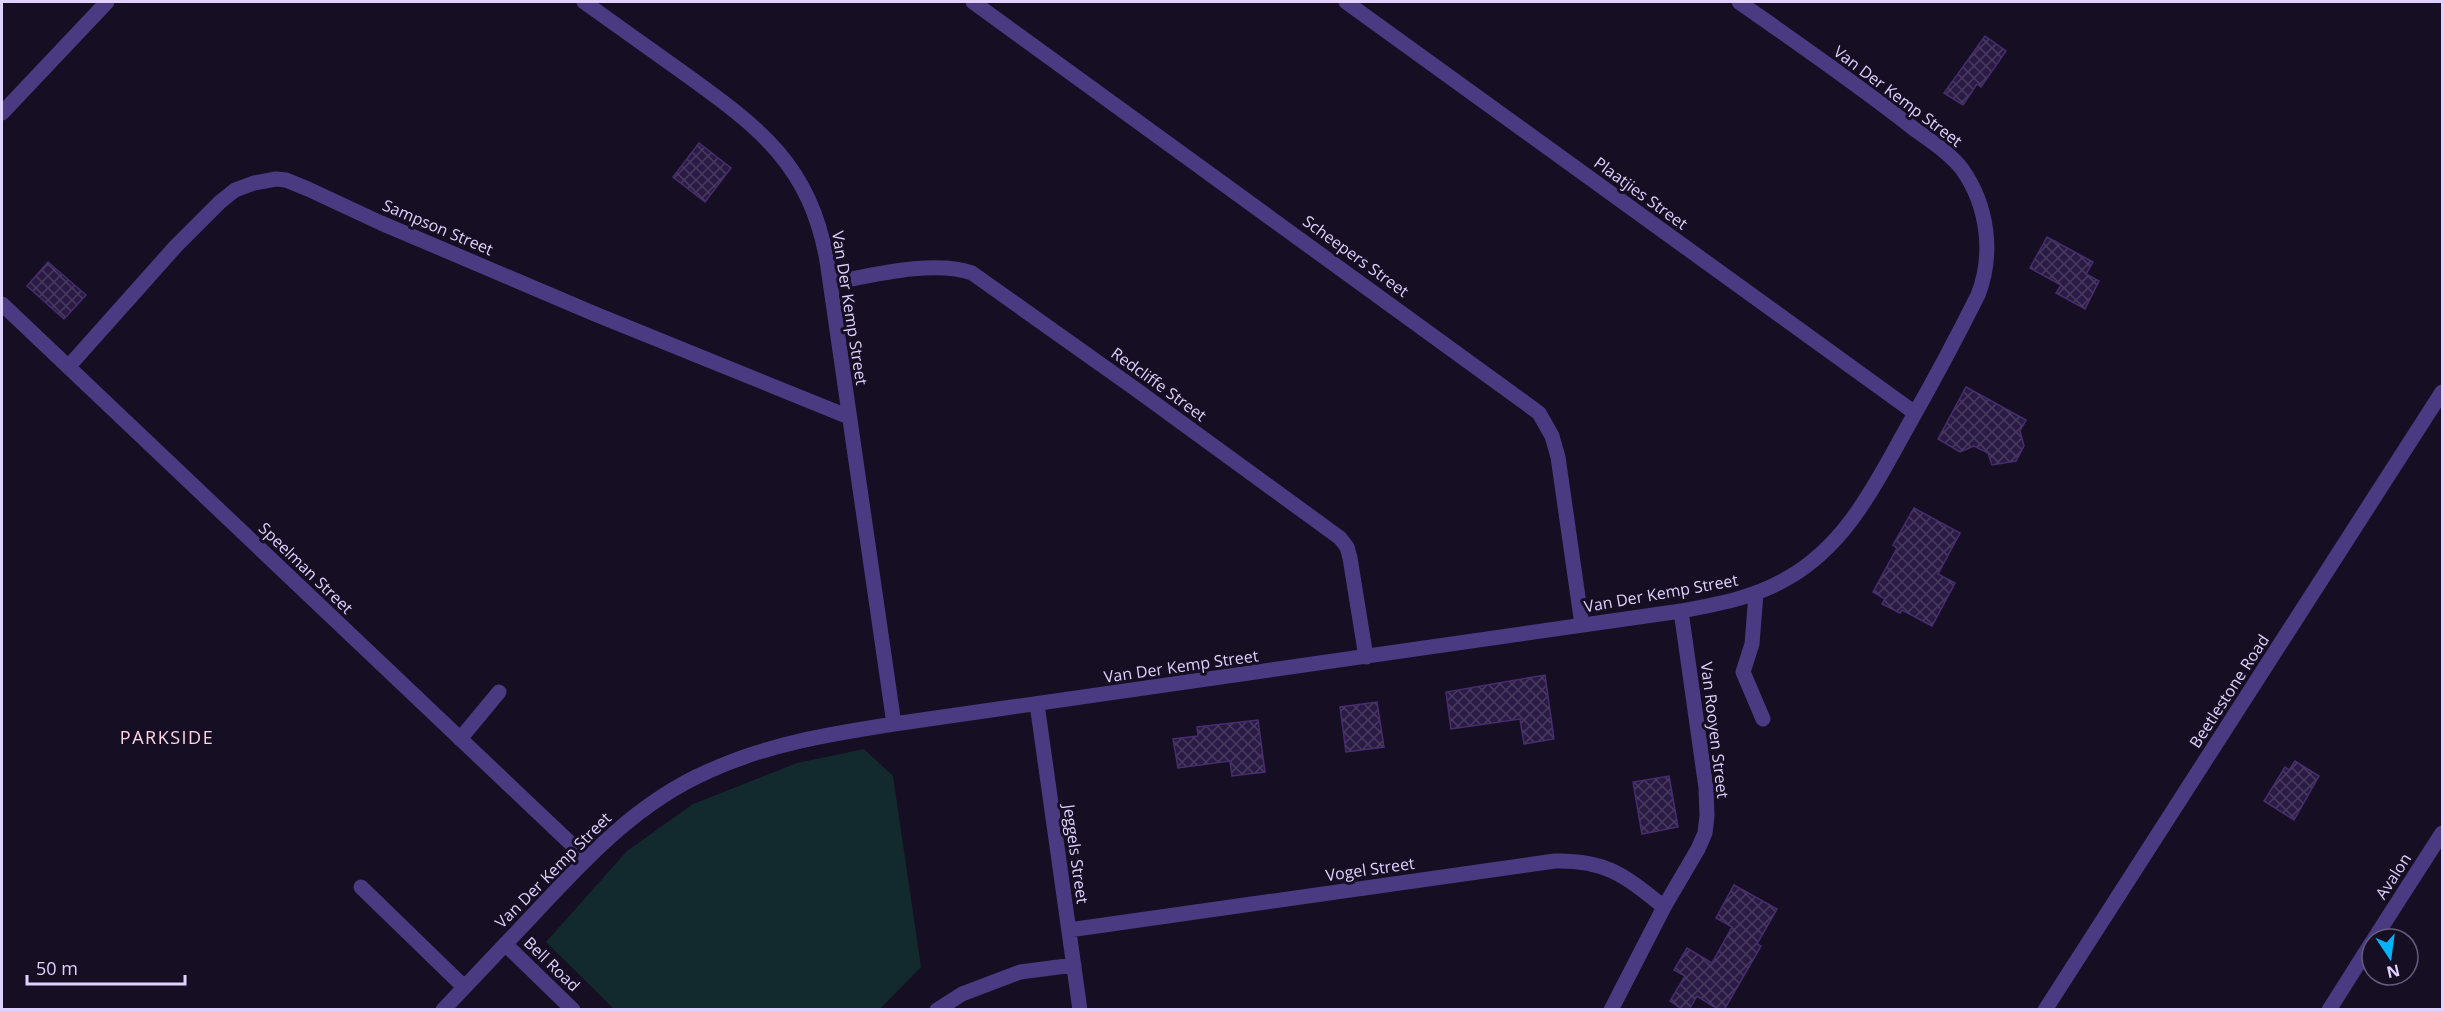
<svg xmlns="http://www.w3.org/2000/svg" width="2444" height="1011" font-family="'Open Sans',sans-serif">
  <style>
    .green { fill: #12292d }
    .building { fill: url(#building-cross-hatch); stroke: #472d70; stroke-width: 1.5 }
    .lines { fill: none; stroke-linecap: round; stroke-linejoin: round }
    .minor { stroke: #4a3a82; stroke-width: 15 }
    .labels { text-anchor: middle; stroke-width: 6; stroke-linejoin: round; paint-order: stroke }
    .street-label { font-size: 16px; fill: #dfd2fe; stroke: #160e23 }
    .neighbourhood-label { font-size: 18px; letter-spacing: 1.5px; fill: #fed4e7; stroke: #160e23 }
  </style>
  <defs>
    <pattern id="building-cross-hatch" width="8" height="8" patternUnits="userSpaceOnUse" patternTransform="scale(1.5)"><rect width="8" height="8" fill="#2b1b44"/><path d="M0 0l8 8M0 8l8-8" fill="none" stroke="#493b60"/></pattern>
  </defs>
  <rect width="100%" height="100%" fill="#160e23"/>
  <!-- green -->
  <path class="green" d="M 864,749 L 893,776 L 921,967 L 880,1009 L 614,1009 L 546,942 L 627,851 L 693,804 L 797,763 Z"/>
  <!-- building -->
  <path class="building" d="M 1985,36 L 2006,51 L 1981,87 L 1977,84 L 1963,105 L 1944,93 Z
    M 699,143 L 731,168 L 705,202 L 673,177 Z
    M 2047,237 L 2093,262 L 2086,274 L 2099,281 L 2085,309 L 2056,293 L 2061,285 L 2030,268 Z
    M 48,262 L 86,295 L 64,319 L 27,286 Z
    M 1966,387 L 2026,420 L 2020,431 L 2024,446 L 2016,461 L 1992,465 L 1988,453 L 1974,446 L 1960,452 L 1938,439 Z
    M 1914,508 L 1960,533 L 1938,574 L 1955,583 L 1932,626 L 1902,610 L 1900,613 L 1882,604 L 1885,599 L 1873,592 L 1897,548 L 1893,545 Z
    M 1545,675 L 1554,739 L 1524,744 L 1520,719 L 1451,729 L 1446,692 Z
    M 1377,702 L 1384,747 L 1346,752 L 1340,707 Z
    M 1258,720 L 1265,772 L 1232,776 L 1230,761 L 1178,768 L 1173,739 L 1198,736 L 1197,727 Z
    M 2295,761 L 2319,776 L 2294,820 L 2264,801 L 2285,767 L 2289,770 Z
    M 1669,776 L 1678,827 L 1642,834 L 1633,782 Z
    M 1734,885 L 1777,909 L 1757,944 L 1761,946 L 1724,1010 L 1719,1010 L 1697,996 L 1689,1010 L 1683,1010 L 1670,1001 L 1685,976 L 1674,970 L 1687,948 L 1712,963 L 1732,927 L 1716,918 Z"/>
  <g class="lines">
    <!-- minor -->
    <path class="minor" d="M 584,2 C 618,26 651,50 685,74 C 760,128 810,165 827,261 L 894,724
      M 973,2 L 1539,413 L 1552,436 L 1558,457 L 1582,625
      M 1346,2 L 1915,413
      M 2,113 L 107,2
      M 831,283 C 869,276 935,259 972,273 L 1134,388 L 1340,538 L 1347,547 L 1350,558 L 1366,657
      M 2,304 L 586,858
      M 69,366 L 176,246 L 220,202 L 235,190 L 254,183 L 276,179 L 286,180 L 308,189 L 381,223 L 595,314 L 849,417
      M 1756,594 L 1752,644 L 1743,672 L 1763,719
      M 1037,704 L 1080,1010
      M 460,739 L 499,692
      M 361,887 L 464,987
      M 1069,930 L 1555,861 C 1607,860 1625,876 1664,907
      M 2374,939 L 2442,833
      M 505,944 L 573,1010
      M 443,1010 C 472,979 502,948 531,917 C 583,861 637,802 709,771 C 768,744 830,734 894,724 L 1681,611 C 1718,604 1753,598 1786,579 C 1847,545 1876,483 1909,424 C 1933,382 1956,339 1978,295 C 1994,254 1988,206 1962,169 C 1948,151 1927,139 1909,125 C 1854,82 1796,42 1739,2
      M 937,1010 L 962,994 L 1020,972 L 1074,965
      M 1611,1010 L 1664,907 L 1698,849 L 1705,833 L 1707,816 L 1706,788 L 1681,611
      M 2045,1010 L 2442,392
      M 2329,1010 L 2372,942"/>
  </g>
  <g class="labels">
    <!-- street labels -->
    <g class="street-label">
      <text transform="translate(1898 96) rotate(37)" y="6">Van Der Kemp Street</text>
      <text transform="translate(1641 193) rotate(36)" y="6">Plaatjies Street</text>
      <text transform="translate(438 227) rotate(23)" y="6">Sampson Street</text>
      <text transform="translate(1356 256) rotate(36)" y="6">Scheepers Street</text>
      <text transform="translate(850 308) rotate(81)" y="6">Van Der Kemp Street</text>
      <text transform="translate(1159 384) rotate(36)" y="6">Redcliffe Street</text>
      <text transform="translate(306 568) rotate(44)" y="6">Speelman Street</text>
      <text transform="translate(1661 593) rotate(-10)" y="6">Van Der Kemp Street</text>
      <text transform="translate(1181 666) rotate(-8)" y="6">Van Der Kemp Street</text>
      <text transform="translate(2229 691) rotate(-57)" y="6">Beetlestone Road</text>
      <text transform="translate(1715 730) rotate(83)" y="6">Van Rooyen Street</text>
      <text transform="translate(1076 854) rotate(82)" y="6">Jeggels Street</text>
      <text transform="translate(1370 869) rotate(-8)" y="6">Vogel Street</text>
      <text transform="translate(553 870) rotate(-45)" y="6">Van Der Kemp Street</text>
      <text transform="translate(2393 876) rotate(-57)" y="6">Avalon</text>
      <text transform="translate(552 964) rotate(44)" y="6">Bell Road</text>
    </g>
    <!-- neighbourhood labels -->
    <g class="neighbourhood-label">
      <text x="167" y="744">PARKSIDE</text>
    </g>
  </g>
  <!-- border -->
  <rect width="2444" height="1011" fill="none" stroke="#dfd2fe" stroke-width="6"/>
  <!-- north arrow -->
  <g transform="translate(2390 957) rotate(167)"><circle r="28" fill="#160e23" stroke="#665c7b" stroke-width="1.5"/>
  <path d="M0-4.5L10 22L0 15L-10 22Z" fill="#04b3f8"/>
  <text y="-9" font-size="16" font-weight="bold" text-anchor="middle" fill="#dfd2fe">N</text>
  </g>
  <!-- scale -->
  <path d="M27 975v9h158v-9" fill="none" stroke="#dfd2fe" stroke-width="3"/>
  <text x="36" y="975" font-size="18" fill="#dfd2fe" stroke="#160e23" stroke-width="4.5" paint-order="stroke">50 m</text>
</svg>
